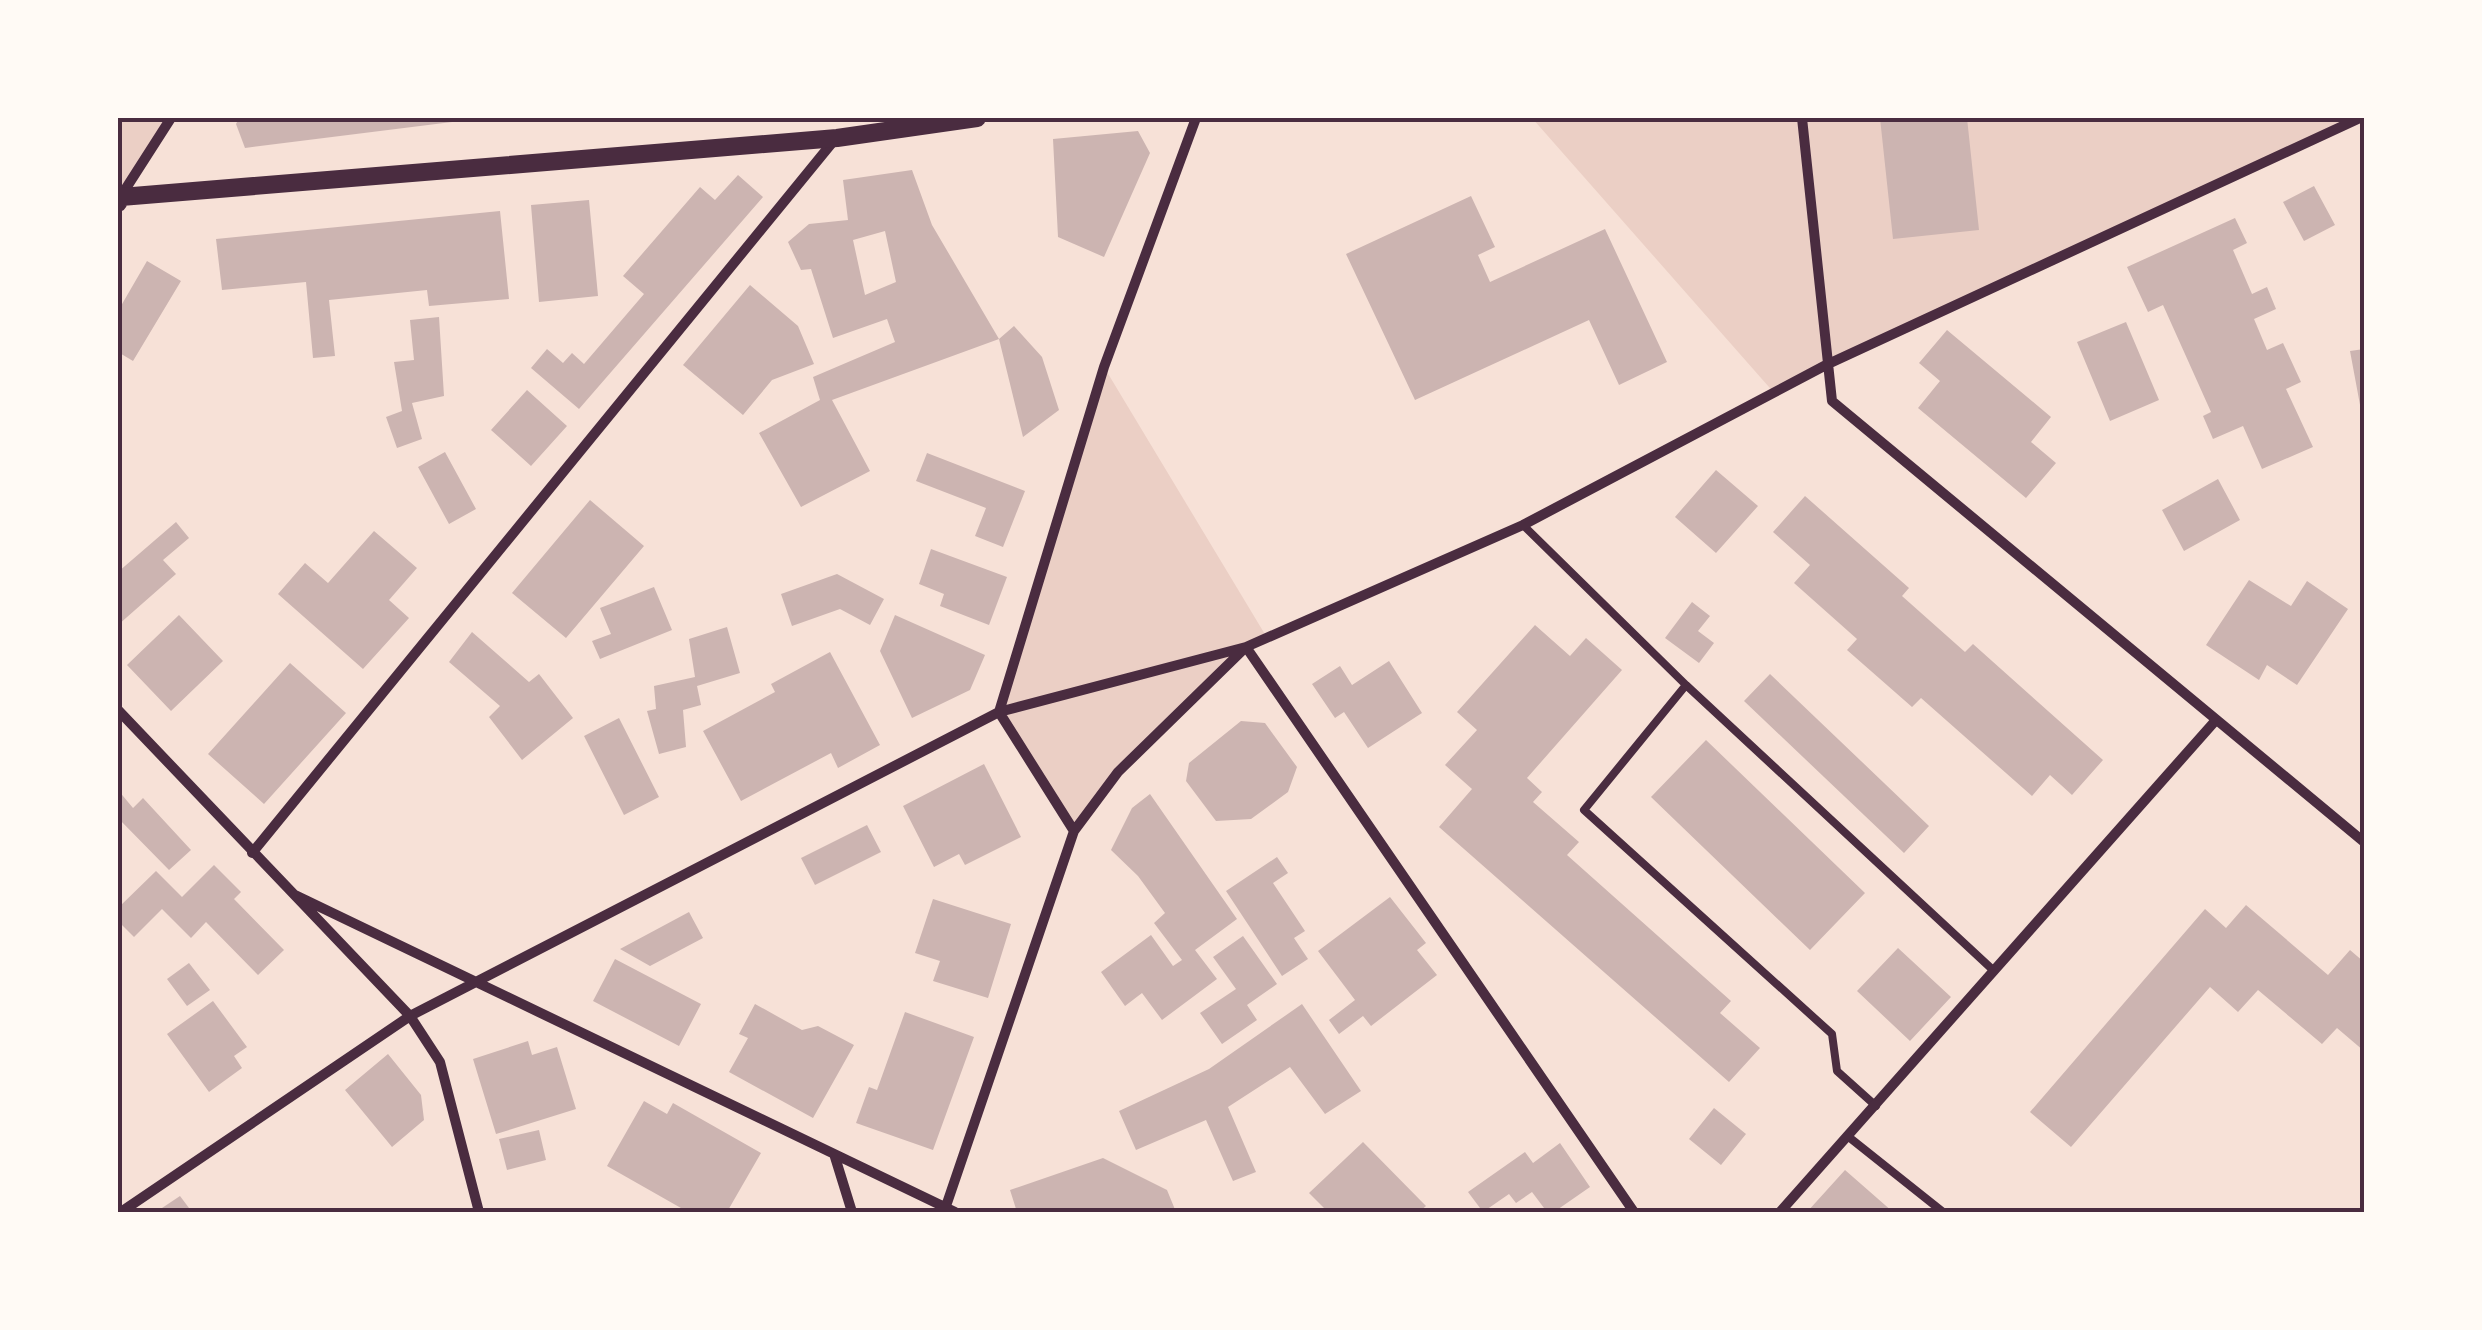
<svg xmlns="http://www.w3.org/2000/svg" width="2482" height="1330" font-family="Manrope,sans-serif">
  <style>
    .green { fill: #ebcfc5 }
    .building { fill: #ccb4b1; fill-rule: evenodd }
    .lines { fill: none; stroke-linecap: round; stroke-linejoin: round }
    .service { stroke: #4a2c40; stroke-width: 8 }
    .minor { stroke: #4a2c40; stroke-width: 10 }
    .tertiary { stroke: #4a2c40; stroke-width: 18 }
    .neatline { fill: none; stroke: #4a2c40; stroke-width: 4 }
  </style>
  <rect width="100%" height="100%" fill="#f7e1d7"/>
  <!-- green -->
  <path class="green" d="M 118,118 L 171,118 L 118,203 Z
    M 1532,118 L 2360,118 L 1826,365 L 1776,395 Z
    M 1104,367 L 1266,636 L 1246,647 L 1118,772 L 1074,831 L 999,712 Z"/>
  <!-- building -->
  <path class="building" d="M 239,118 L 476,118 L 476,119 L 245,148 L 236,124 Z
    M 1880,118 L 1967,118 L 1979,230 L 1893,239 Z
    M 1138,131 L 1150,153 L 1104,257 L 1058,237 L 1053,139 Z
    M 912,170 L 932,225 L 999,339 L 832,400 L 870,471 L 801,507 L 759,433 L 820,400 L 813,377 L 895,342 L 887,319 L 833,338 L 811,269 L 801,270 L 788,242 L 809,224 L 848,220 L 843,180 ZM 885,231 L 896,282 L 865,295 L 853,240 Z
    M 738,175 L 763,197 L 579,409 L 531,368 L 547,349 L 563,363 L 572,353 L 584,364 L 644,294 L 623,276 L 700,187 L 715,200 Z
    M 2314,186 L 2335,225 L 2304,241 L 2283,202 Z
    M 1471,196 L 1495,247 L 1478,255 L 1490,282 L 1605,229 L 1667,362 L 1619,385 L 1589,320 L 1415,400 L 1346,254 Z
    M 589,200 L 598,296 L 539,302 L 531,205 Z
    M 500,211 L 509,299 L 429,306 L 427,290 L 329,300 L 335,356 L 313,358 L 306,282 L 222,290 L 216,239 Z
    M 2235,218 L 2247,243 L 2233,250 L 2252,294 L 2267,287 L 2276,309 L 2254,319 L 2267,350 L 2283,343 L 2301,382 L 2286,389 L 2313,447 L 2262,469 L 2243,426 L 2213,439 L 2203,416 L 2211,412 L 2163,305 L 2148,312 L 2127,267 Z
    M 147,261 L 181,281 L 133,361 L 118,352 L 118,311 Z
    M 750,285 L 798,326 L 814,364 L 772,380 L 743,415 L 683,365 Z
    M 439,317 L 444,396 L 412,403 L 422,439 L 397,448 L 386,417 L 402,411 L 394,362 L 414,360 L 410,320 Z
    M 2126,322 L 2159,400 L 2110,421 L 2077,342 Z
    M 1014,326 L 1042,357 L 1059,410 L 1023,437 L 999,339 Z
    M 1947,330 L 2051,417 L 2031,442 L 2056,463 L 2026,498 L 1918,408 L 1940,381 L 1919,363 Z
    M 2364,349 L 2364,421 L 2363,421 L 2350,351 Z
    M 527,390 L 567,426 L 531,466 L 491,430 Z
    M 445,452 L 476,509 L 449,524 L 418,467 Z
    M 927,453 L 1025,491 L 1003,547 L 975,536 L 986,508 L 916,481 Z
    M 1716,470 L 1758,506 L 1716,553 L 1675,517 Z
    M 2218,479 L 2240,520 L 2184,551 L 2162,510 Z
    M 1805,496 L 1909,588 L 1902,596 L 1965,652 L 1973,644 L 2103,760 L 2072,795 L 2050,775 L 2032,796 L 1921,698 L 1912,707 L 1847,650 L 1857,639 L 1794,583 L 1810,565 L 1773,532 Z
    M 590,500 L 644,546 L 566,638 L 512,593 Z
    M 176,522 L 189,538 L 163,560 L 176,574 L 118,625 L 118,572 Z
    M 374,531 L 417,568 L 389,600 L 409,618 L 363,669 L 278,594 L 305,563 L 328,583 Z
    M 931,549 L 1007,577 L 989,625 L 940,606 L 944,594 L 919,584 Z
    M 837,574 L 884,599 L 870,625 L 840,609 L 792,626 L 781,594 Z
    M 2249,580 L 2291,606 L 2307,581 L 2348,609 L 2297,685 L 2267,665 L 2259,680 L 2206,645 Z
    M 654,587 L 672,630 L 600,659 L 592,641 L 611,634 L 600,608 Z
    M 1692,602 L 1710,616 L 1698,631 L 1714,643 L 1699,663 L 1665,638 Z
    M 179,615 L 223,661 L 171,711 L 127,665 Z
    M 895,615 L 985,655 L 970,690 L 912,718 L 880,651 Z
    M 1535,625 L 1570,656 L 1586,638 L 1622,670 L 1527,778 L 1542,792 L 1533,802 L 1579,842 L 1567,855 L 1731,1001 L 1720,1013 L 1760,1048 L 1729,1082 L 1439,827 L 1472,789 L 1445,765 L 1477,730 L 1457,712 Z
    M 727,627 L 740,673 L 697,686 L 701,705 L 683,710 L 686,747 L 659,754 L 647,711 L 656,709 L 654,686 L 695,677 L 689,639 Z
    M 472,632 L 529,682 L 539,674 L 573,718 L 522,760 L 489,717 L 500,706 L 449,662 Z
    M 830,652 L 880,745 L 838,768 L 831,753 L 741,801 L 703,731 L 775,692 L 771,684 Z
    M 1389,661 L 1422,713 L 1368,748 L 1344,712 L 1335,718 L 1312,684 L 1340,666 L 1352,685 Z
    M 290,663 L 346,713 L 264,804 L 208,754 Z
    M 1770,674 L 1929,826 L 1904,853 L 1744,701 Z
    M 619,718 L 659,797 L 624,815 L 584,736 Z
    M 1241,721 L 1265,723 L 1297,767 L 1288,792 L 1251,819 L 1216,821 L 1186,781 L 1189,763 Z
    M 1706,740 L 1865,893 L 1810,950 L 1651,797 Z
    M 984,764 L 1021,837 L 965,865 L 959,854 L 934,867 L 903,806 Z
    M 118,790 L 133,808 L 143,798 L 191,850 L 169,870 L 118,818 Z
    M 1150,794 L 1237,919 L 1195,950 L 1217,979 L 1162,1020 L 1142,993 L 1125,1006 L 1101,972 L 1151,935 L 1173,966 L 1182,960 L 1154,923 L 1165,913 L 1138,876 L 1111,850 L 1132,808 Z
    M 867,825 L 881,852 L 815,885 L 801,858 Z
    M 1277,857 L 1288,873 L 1273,883 L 1305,931 L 1294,938 L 1308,959 L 1282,976 L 1226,891 Z
    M 214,865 L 241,892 L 234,899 L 284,950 L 258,975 L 206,922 L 191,938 L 162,909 L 134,937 L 118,921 L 118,908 L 156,871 L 182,897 Z
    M 1390,897 L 1426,943 L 1417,950 L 1437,975 L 1371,1026 L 1363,1016 L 1339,1034 L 1329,1020 L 1355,1000 L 1318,951 Z
    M 933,899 L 1011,924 L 988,998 L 933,981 L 940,961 L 915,953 Z
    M 2246,905 L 2328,975 L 2350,950 L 2364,962 L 2364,1051 L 2337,1028 L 2322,1044 L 2258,990 L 2238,1012 L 2210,987 L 2071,1147 L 2030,1112 L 2205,909 L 2226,928 Z
    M 689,912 L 703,938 L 650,966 L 620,949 Z
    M 1243,936 L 1277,984 L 1247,1005 L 1257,1020 L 1222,1044 L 1200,1013 L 1236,989 L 1213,957 Z
    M 1898,948 L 1951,997 L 1910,1041 L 1857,991 Z
    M 615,959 L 701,1004 L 679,1046 L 593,1001 Z
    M 189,963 L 210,990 L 187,1006 L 167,979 Z
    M 213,1001 L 247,1047 L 234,1056 L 242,1068 L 209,1092 L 167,1034 Z
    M 755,1004 L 802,1030 L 818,1026 L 854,1045 L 813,1118 L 729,1072 L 748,1038 L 739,1034 Z
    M 1302,1004 L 1361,1091 L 1325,1114 L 1290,1067 L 1228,1107 L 1256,1172 L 1233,1181 L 1206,1120 L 1136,1150 L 1119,1111 L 1209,1069 Z
    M 905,1012 L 974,1037 L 933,1150 L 856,1123 L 869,1087 L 877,1090 Z
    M 528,1041 L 532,1055 L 557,1047 L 576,1109 L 496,1134 L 473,1059 Z
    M 388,1054 L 421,1095 L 424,1120 L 392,1147 L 345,1090 Z
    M 644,1101 L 667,1114 L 673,1103 L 761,1153 L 727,1212 L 688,1212 L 607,1166 Z
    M 1714,1108 L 1746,1134 L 1721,1165 L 1689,1139 Z
    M 539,1130 L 546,1160 L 507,1170 L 499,1139 Z
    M 1363,1142 L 1426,1206 L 1419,1212 L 1328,1212 L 1309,1193 Z
    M 1560,1143 L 1590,1187 L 1554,1212 L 1547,1212 L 1532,1192 L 1516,1203 L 1509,1194 L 1483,1212 L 1468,1192 L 1525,1152 L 1533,1163 Z
    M 1103,1158 L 1167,1190 L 1176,1212 L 1017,1212 L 1010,1190 Z
    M 1845,1170 L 1893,1212 L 1807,1212 Z
    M 180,1196 L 192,1212 L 156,1212 Z"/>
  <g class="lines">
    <!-- service -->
    <path class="service" d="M 1523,525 L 1686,685 L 1993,970
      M 1686,685 L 1584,810 L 1832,1034 L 1837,1071 L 1876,1106
      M 1850,1138 L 1943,1212"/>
    <!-- minor -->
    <path class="minor" d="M 1802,118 L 1832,401 L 2364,842
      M 121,196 L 171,118
      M 118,710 L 410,1016 L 440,1062 L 479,1212
      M 1074,831 L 999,712 L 1246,647 L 1634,1212
      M 252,853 L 836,138
      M 295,895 L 955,1212
      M 835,1157 L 852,1212
      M 121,1212 L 410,1016 L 999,712 L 1104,367 L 1196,118
      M 944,1212 L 1074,831 L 1118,772 L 1246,647 L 1523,525 L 1826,365 L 2360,118
      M 1780,1212 L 2216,720"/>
    <!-- tertiary -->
    <path class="tertiary" d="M 118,203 L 121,197 L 837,138 L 977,118"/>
  </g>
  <!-- border -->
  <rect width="2482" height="1330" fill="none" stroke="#fffaf5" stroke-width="240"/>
  <rect x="120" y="120" width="2242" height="1090" class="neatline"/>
</svg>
